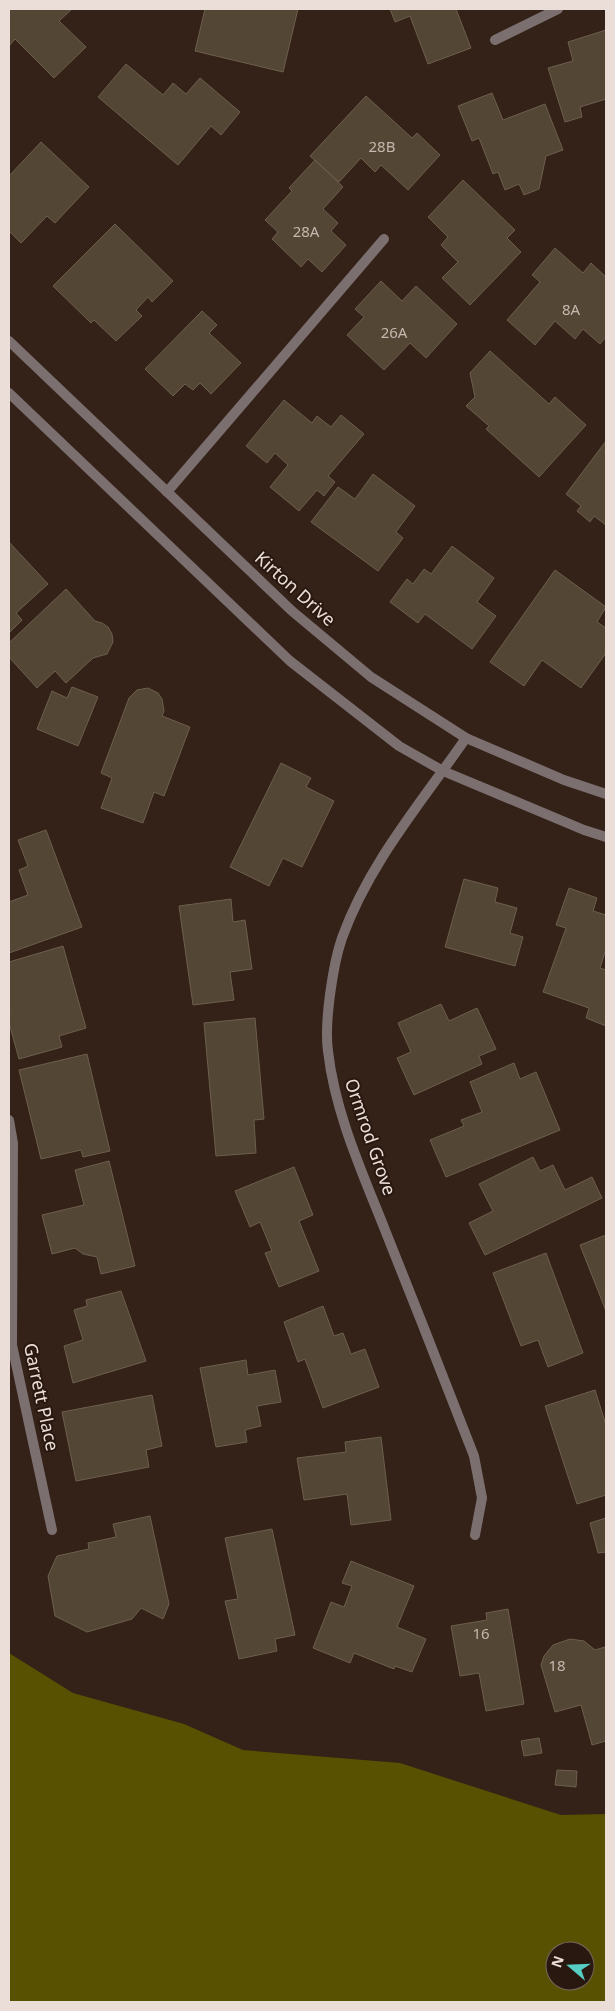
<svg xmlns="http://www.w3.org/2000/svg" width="615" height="2011" font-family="'Noto Sans',sans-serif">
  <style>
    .green { fill: #585101; fill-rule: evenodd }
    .building { fill: #534634; stroke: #6d5f4d }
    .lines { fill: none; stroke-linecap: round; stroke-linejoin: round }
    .minor { stroke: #7b6f6f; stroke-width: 10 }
    .tertiary { stroke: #7b6f6f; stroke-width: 10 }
    .labels { text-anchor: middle; stroke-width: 4; stroke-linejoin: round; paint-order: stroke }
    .number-label { font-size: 15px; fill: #c5b8af }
    .street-label { font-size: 18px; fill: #ebded8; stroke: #29180f }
  </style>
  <rect width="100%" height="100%" fill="#342118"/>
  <!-- green -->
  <path class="green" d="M 9,1653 L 73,1693 L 184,1724 L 243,1750 L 400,1763 L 561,1815 L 606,1814 L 606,2002 L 9,2002 ZM 555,1951 L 585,1951 L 585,1981 L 555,1981 Z"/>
  <!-- building -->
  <path class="building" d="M 9,9 L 72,9 L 59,21 L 86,47 L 54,78 L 15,39 L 9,46 Z
    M 205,9 L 298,9 L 283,72 L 195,51 Z
    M 390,9 L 456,9 L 471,48 L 428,64 L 410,16 L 395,22 Z
    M 606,30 L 606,99 L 580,107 L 582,117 L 565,122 L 548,68 L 573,61 L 568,42 Z
    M 126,64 L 163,95 L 173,83 L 186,94 L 200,78 L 240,112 L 221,135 L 211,126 L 178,165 L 98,97 Z
    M 492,93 L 503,120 L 545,104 L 563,150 L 546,156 L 539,189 L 524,195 L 519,184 L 505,190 L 498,172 L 493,174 L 479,138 L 472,141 L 458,106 Z
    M 366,96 L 412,138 L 417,133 L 440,155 L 408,190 L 381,165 L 375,172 L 361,158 L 339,182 L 310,156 Z
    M 41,142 L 89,187 L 55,223 L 47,216 L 21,243 L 9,231 L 9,176 Z
    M 315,160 L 343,187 L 323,209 L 338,223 L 331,231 L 346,245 L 322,272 L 308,259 L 301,267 L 272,239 L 278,232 L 265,220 L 292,191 L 289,188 Z
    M 463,180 L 515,230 L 507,238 L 521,252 L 470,305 L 442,278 L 458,262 L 441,245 L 448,237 L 428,217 Z
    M 115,224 L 173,281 L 152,302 L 148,297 L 136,310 L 142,316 L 116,341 L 94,320 L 91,323 L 53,286 Z
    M 555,248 L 583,273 L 591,263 L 606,277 L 606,337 L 600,344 L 583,329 L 575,339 L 555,321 L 535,345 L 507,320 L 540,282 L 532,275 Z
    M 381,281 L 402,301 L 416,286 L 457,324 L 426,358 L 410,343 L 384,370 L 347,335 L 364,317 L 355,309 Z
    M 202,311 L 217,325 L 209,333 L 241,363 L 211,394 L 200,383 L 193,390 L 185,384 L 173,396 L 145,369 Z
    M 490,351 L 549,404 L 555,397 L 586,425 L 539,477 L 486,429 L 489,426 L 466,406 L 475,397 L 470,373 Z
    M 284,400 L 312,423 L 317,416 L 331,427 L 341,415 L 364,434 L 328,476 L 335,482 L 324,496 L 317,490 L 299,511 L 270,487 L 288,465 L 275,453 L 267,463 L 246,446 Z
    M 606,441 L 606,525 L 594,516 L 590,522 L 577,511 L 581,506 L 566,494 Z
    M 373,474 L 415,506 L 396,532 L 403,538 L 378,571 L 311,522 L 338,487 L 355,499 Z
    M 9,542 L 48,584 L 16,613 L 22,620 L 9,633 Z
    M 452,546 L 494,578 L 477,602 L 496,616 L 472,649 L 425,614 L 418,623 L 390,602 L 407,579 L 413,584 L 424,569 L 431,574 Z
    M 555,570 L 606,607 L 597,622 L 606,628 L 606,653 L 581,688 L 542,660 L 524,686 L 490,662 Z
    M 66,589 L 95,621 L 102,623 L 108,627 L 112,634 L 113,642 L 107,654 L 93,658 L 66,683 L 55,671 L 37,688 L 9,657 L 9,643 Z
    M 72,687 L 98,697 L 78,746 L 37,729 L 52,691 L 67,698 Z
    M 148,688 L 158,693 L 162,699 L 164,711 L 162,716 L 190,727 L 164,796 L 154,792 L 143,823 L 101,808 L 112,778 L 101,773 L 129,698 L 137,690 Z
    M 281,763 L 311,778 L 306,787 L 334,801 L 302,867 L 283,858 L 269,886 L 230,867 Z
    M 46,830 L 82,927 L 9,953 L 9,902 L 28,895 L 19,870 L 28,866 L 18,840 Z
    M 464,879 L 498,888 L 495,902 L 517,908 L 510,933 L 523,937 L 515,966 L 445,947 Z
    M 569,888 L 597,898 L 593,911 L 606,915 L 606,949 L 600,968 L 606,970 L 606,1026 L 586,1018 L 589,1008 L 543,992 L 566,928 L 556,925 Z
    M 231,899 L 233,922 L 245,920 L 252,969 L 230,972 L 234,1000 L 193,1005 L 179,906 Z
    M 63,946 L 86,1028 L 59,1036 L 62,1047 L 19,1059 L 9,1023 L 9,1014 L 10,1013 L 9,1007 L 9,962 Z
    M 441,1004 L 449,1021 L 477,1008 L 496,1049 L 479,1056 L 482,1064 L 414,1095 L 397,1058 L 411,1052 L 398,1023 Z
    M 255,1018 L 264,1119 L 254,1120 L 256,1153 L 216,1156 L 204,1023 Z
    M 87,1054 L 110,1151 L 83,1157 L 81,1150 L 41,1159 L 19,1070 Z
    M 514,1063 L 520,1079 L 536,1072 L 560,1130 L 446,1177 L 430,1140 L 464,1126 L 461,1120 L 482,1112 L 470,1082 Z
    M 533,1157 L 540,1171 L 553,1165 L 565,1190 L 592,1177 L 602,1198 L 485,1255 L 469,1223 L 493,1211 L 479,1184 Z
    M 109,1161 L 135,1266 L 101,1274 L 97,1257 L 83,1254 L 75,1248 L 52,1254 L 42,1215 L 84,1205 L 75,1170 Z
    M 294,1167 L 313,1215 L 299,1221 L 319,1271 L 279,1287 L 265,1253 L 272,1251 L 260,1222 L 250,1227 L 235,1191 Z
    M 606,1235 L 606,1311 L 580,1245 Z
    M 546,1253 L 583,1353 L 548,1367 L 538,1340 L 521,1346 L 493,1273 Z
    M 121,1291 L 146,1361 L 73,1383 L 64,1346 L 83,1340 L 74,1310 L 87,1306 L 86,1300 Z
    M 323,1306 L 334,1336 L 343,1333 L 351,1354 L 365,1349 L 379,1387 L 323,1408 L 305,1359 L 298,1362 L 284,1322 Z
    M 246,1360 L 248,1375 L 275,1370 L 281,1402 L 257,1406 L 261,1426 L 245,1430 L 247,1442 L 216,1447 L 200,1368 Z
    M 595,1390 L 606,1425 L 606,1495 L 577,1504 L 545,1406 Z
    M 152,1395 L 162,1446 L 146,1450 L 149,1467 L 76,1481 L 62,1412 Z
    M 381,1437 L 391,1520 L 351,1525 L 347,1494 L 304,1500 L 297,1458 L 346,1452 L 345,1442 Z
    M 150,1516 L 169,1604 L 163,1619 L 141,1608 L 132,1619 L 87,1632 L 55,1616 L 48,1576 L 57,1556 L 89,1549 L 88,1543 L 116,1537 L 113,1524 Z
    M 606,1518 L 606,1552 L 598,1553 L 590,1523 Z
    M 272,1529 L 295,1635 L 275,1639 L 277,1651 L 239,1659 L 225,1601 L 238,1599 L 225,1538 Z
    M 351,1561 L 414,1586 L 397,1627 L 426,1639 L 412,1672 L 395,1666 L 394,1669 L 354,1653 L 350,1663 L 313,1648 L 331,1602 L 344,1607 L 352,1586 L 342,1583 Z
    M 508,1609 L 524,1704 L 486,1711 L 479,1673 L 460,1676 L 451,1626 L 487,1620 L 486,1613 Z
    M 570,1639 L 584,1641 L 595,1650 L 605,1647 L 606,1653 L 606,1741 L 592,1745 L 581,1705 L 555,1712 L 541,1665 L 544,1656 L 553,1645 Z
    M 539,1738 L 542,1753 L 524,1756 L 521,1741 Z
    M 557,1770 L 577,1771 L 576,1787 L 555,1785 Z"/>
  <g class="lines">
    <!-- minor -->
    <path class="minor" d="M 495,40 L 558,9
      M 167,492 L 384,239
      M 466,738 C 421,803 369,863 342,938 C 333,964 324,1023 328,1051 C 335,1113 362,1172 385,1230 C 415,1305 445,1381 474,1456 L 482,1498 L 475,1535
      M 9,1120 L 13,1143 L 12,1345 L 52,1530"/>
    <!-- tertiary -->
    <path class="tertiary" d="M 9,341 L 292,611 L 371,677 L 466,738 L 564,780 L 606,794
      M 9,393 L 290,661 L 399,746 L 443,771 L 584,830 L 606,837"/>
  </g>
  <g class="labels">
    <!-- number labels -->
    <g class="number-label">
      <text x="382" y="152">28B</text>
      <text x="306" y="237">28A</text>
      <text x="571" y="315">8A</text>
      <text x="394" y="338">26A</text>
      <text x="481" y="1639">16</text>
      <text x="557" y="1671">18</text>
    </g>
    <!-- street labels -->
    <g class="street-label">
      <text transform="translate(295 589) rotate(42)" y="6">Kirton Drive</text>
      <text transform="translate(370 1137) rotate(71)" y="6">Ormrod Grove</text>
      <text transform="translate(41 1397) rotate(78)" y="6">Garrett Place</text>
    </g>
  </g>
  <!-- border -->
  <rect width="615" height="2011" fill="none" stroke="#ebded8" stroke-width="20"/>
  <!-- north arrow -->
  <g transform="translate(570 1966) rotate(289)"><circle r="24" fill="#29180f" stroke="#77675f"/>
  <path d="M0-4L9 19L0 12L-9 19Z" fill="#56cec3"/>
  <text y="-8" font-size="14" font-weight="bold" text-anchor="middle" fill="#ebded8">N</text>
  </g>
</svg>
